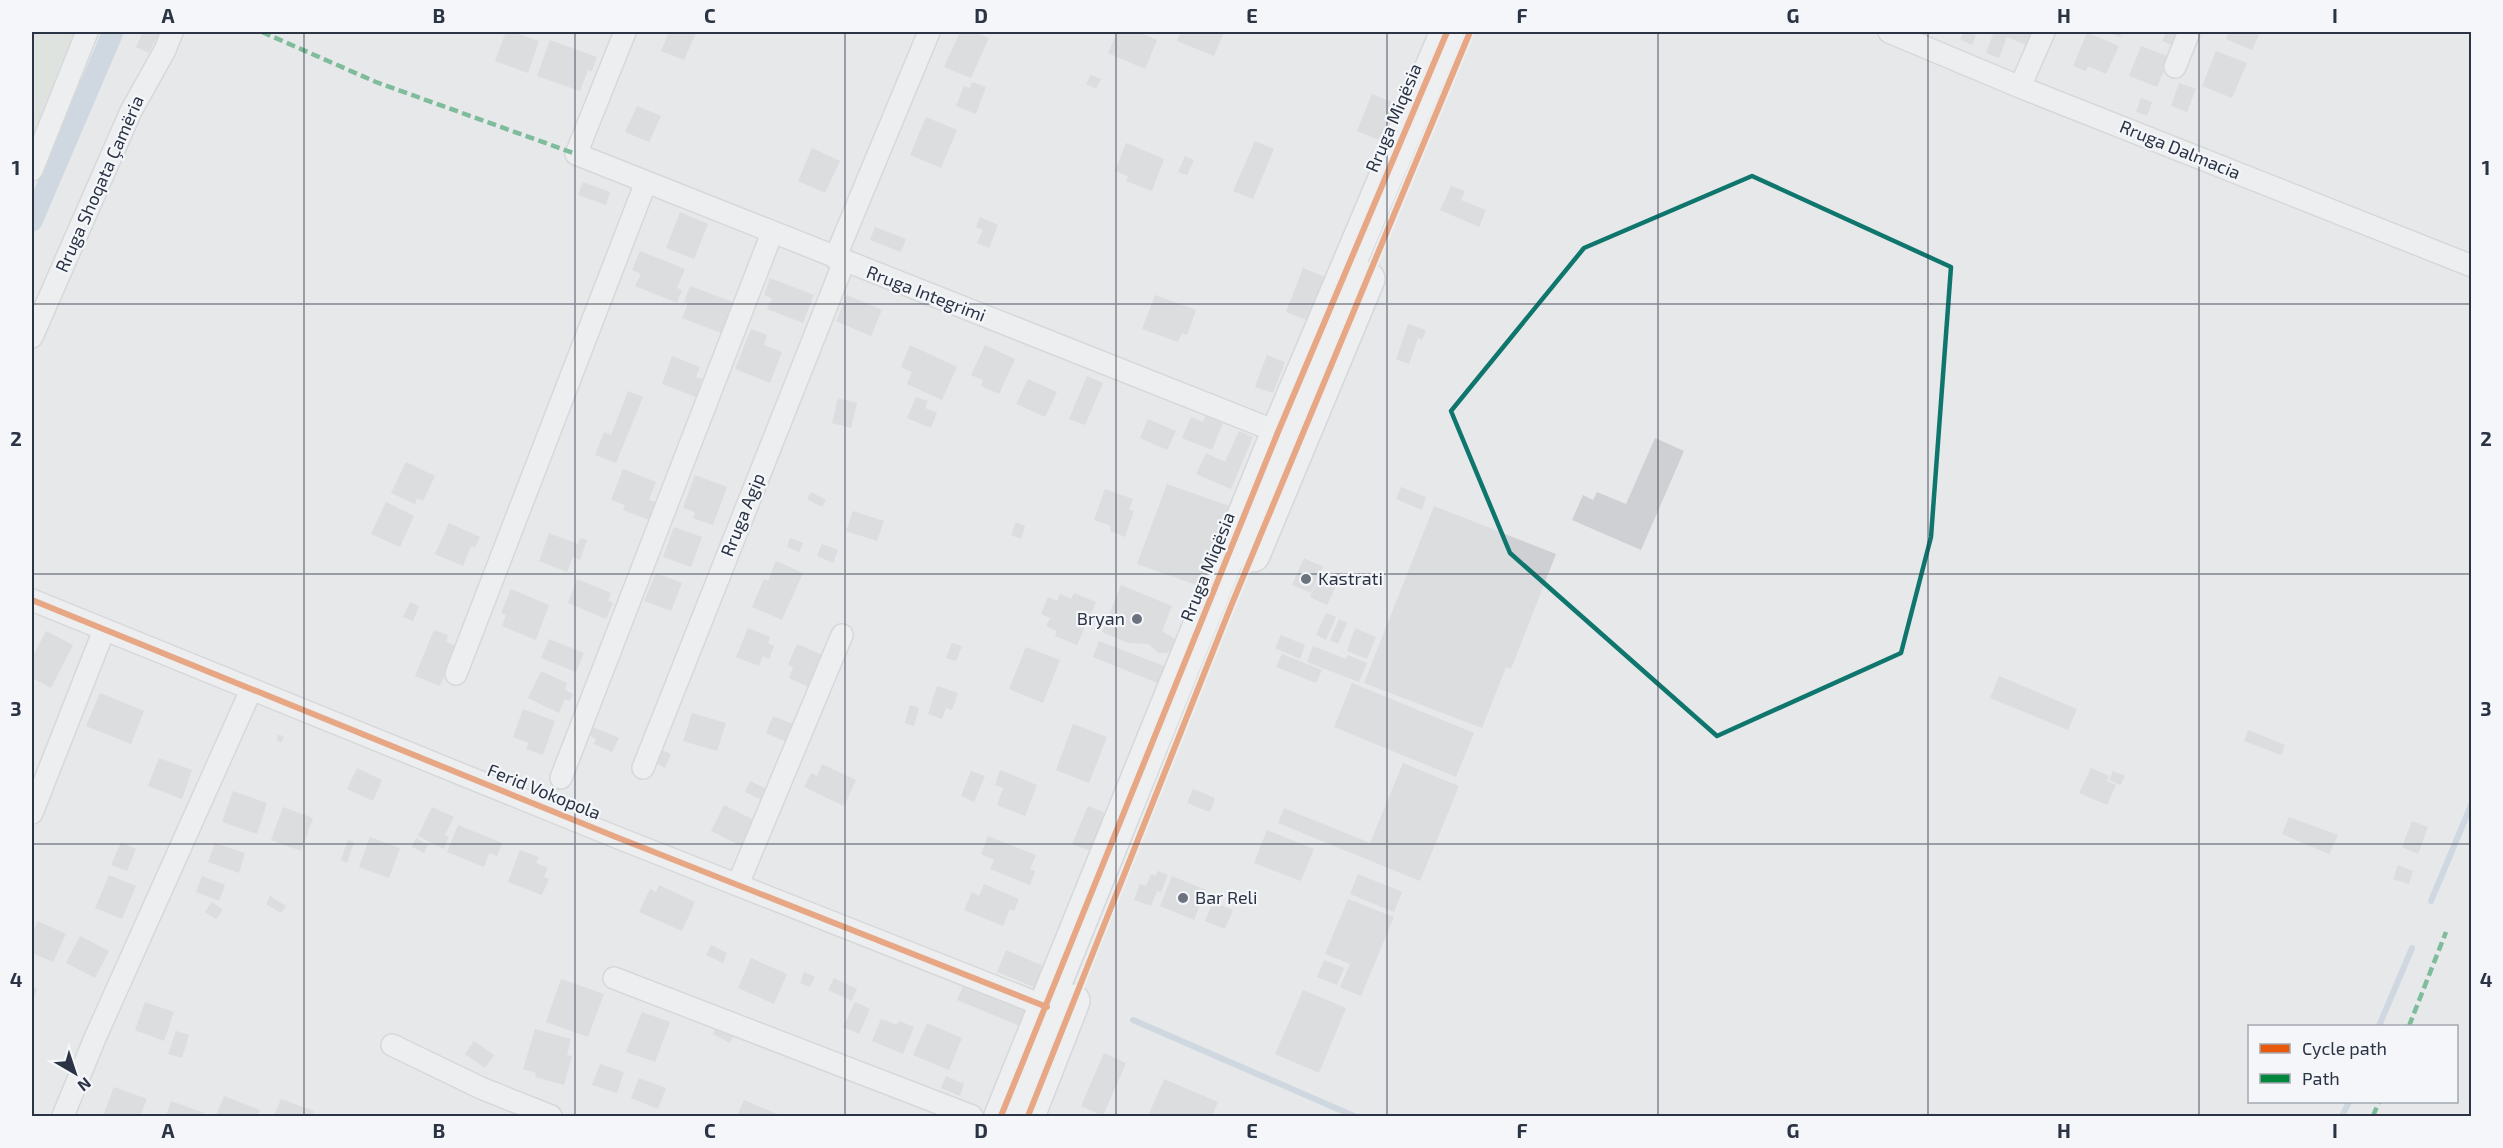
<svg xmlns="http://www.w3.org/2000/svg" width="2503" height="1148" font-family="'Exo 2',sans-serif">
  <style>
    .green { fill: #d6ded6 }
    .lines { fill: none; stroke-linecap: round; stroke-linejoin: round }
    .stream { stroke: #b4c4d5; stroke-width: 6 }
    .canal { stroke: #b4c4d5; stroke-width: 21 }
    .building { fill: #ced0d3 }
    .minor-casing { stroke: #c4c6c8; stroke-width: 24 }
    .primary-casing { stroke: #c2c5c8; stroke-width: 36 }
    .minor { stroke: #f5f6f7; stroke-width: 21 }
    .primary { stroke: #f8f8f8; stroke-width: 33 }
    .quiet { stroke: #00873e; stroke-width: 4.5; stroke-dasharray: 9 4.5; stroke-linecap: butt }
    .cycleway-casing { stroke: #f4f6f9; stroke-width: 10 }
    .cycleway { stroke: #e8590c; stroke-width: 6 }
    .marked { fill: none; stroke: #0f766e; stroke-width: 4.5; stroke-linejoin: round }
    .grid { fill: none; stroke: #2b3445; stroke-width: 1.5; stroke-opacity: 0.55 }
    .poi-dot { fill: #6c737f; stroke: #f4f6f9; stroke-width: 2 }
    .labels { text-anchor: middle; stroke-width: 4.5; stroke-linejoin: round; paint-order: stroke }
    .street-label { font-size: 18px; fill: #2b3445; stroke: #f4f6f9 }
    .poi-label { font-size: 18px; fill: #2b3445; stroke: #f4f6f9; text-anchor: start }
    .neatline { fill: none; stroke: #2b3445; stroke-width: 2 }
    .grid-label { font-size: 20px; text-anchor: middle; font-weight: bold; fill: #2b3445 }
  </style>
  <rect width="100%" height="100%" fill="#e6e8ea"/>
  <!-- green -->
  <path class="green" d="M 32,32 L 80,32 L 32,155 Z"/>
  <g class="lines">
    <!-- stream -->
    <path class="stream" d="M 2431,901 L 2472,803
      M 1133,1020 L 1354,1116
      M 2379,1026 L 2412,948
      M 2342,1116 L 2349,1102"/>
    <!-- canal -->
    <path class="canal" d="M 32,221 L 113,32"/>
  </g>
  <!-- building -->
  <path class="building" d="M 143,32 L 167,32 L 162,43 L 155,40 L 149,53 L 136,47 Z
    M 506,32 L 513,32 L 539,41 L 528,73 L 495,61 Z
    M 669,32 L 696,33 L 684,60 L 661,51 Z
    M 960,32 L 974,32 L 989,38 L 971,78 L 944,67 Z
    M 1117,32 L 1138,32 L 1157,40 L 1145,69 L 1108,53 Z
    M 1181,32 L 1224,32 L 1214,56 L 1177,41 Z
    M 1964,32 L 1976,35 L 1972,45 L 1960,39 Z
    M 1994,32 L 2034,32 L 2029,46 L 2007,37 L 1999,58 L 1986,53 Z
    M 2107,32 L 2122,32 L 2120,37 Z
    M 2166,32 L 2176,33 L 2172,45 L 2162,41 Z
    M 2229,32 L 2260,32 L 2252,50 L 2226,39 Z
    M 2087,33 L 2119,46 L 2106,74 L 2088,66 L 2086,71 L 2073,66 Z
    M 550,40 L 597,57 L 592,71 L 588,70 L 580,91 L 537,76 Z
    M 2141,46 L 2170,57 L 2157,87 L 2129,76 Z
    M 2216,51 L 2247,63 L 2232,98 L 2202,86 Z
    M 1091,75 L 1101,79 L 1096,89 L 1086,84 Z
    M 972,82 L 986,87 L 976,114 L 956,106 L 964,86 L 970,88 Z
    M 2179,83 L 2196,89 L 2187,112 L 2171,106 Z
    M 1372,94 L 1407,108 L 1392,145 L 1357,131 Z
    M 2141,98 L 2152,102 L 2147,116 L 2136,112 Z
    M 637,106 L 661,116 L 649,142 L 625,132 Z
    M 926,117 L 957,130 L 941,168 L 910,155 Z
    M 1255,141 L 1274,149 L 1253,199 L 1233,191 Z
    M 1126,143 L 1164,159 L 1152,191 L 1126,181 L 1128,176 L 1115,171 Z
    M 812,148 L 840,161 L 825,193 L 798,181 Z
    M 1185,156 L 1194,160 L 1187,175 L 1178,172 Z
    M 583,182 L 610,192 L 606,205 L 578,195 Z
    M 1451,186 L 1465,191 L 1461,200 L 1486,210 L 1479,227 L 1440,210 Z
    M 680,212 L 708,224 L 694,259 L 666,248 Z
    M 980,217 L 998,225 L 989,248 L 977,243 L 983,230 L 976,227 Z
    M 875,227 L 906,239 L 901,252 L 870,240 Z
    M 640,251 L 685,269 L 677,288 L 682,290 L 677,303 L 635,286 L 641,274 L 632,270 Z
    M 1303,268 L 1337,282 L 1319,325 L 1286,312 Z
    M 770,278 L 814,295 L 803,323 L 767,309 L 772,298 L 764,295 Z
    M 690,286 L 733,302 L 721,333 L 682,318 L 688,303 L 684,302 Z
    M 847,295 L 882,310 L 871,336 L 836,321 Z
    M 1155,295 L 1196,310 L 1187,335 L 1182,333 L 1178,342 L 1142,329 Z
    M 1408,324 L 1426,330 L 1422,340 L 1418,338 L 1409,364 L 1396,359 Z
    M 751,329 L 767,335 L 764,345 L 782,352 L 770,383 L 735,369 Z
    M 910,345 L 957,367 L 942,400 L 907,384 L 912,372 L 901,367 Z
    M 985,345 L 1015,359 L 999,394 L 981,386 L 983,380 L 971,375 Z
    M 1267,355 L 1285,362 L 1273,393 L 1255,387 Z
    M 672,356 L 700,367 L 696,377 L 702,379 L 696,397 L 662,384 Z
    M 1087,376 L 1103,383 L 1085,425 L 1069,419 Z
    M 1028,379 L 1057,392 L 1045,417 L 1016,404 Z
    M 628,391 L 643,397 L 616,463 L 595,455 L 604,432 L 611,435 Z
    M 916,397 L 928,401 L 925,408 L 937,413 L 931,428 L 907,418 Z
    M 838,398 L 857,403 L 851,428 L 832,423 Z
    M 1206,413 L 1224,420 L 1212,450 L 1182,438 L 1191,417 L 1203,422 Z
    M 1148,419 L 1176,431 L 1167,450 L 1140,438 Z
    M 1239,431 L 1253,437 L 1231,489 L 1196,474 L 1206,453 L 1225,462 Z
    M 1655,438 L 1684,451 L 1641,550 L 1572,520 L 1583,495 L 1593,500 L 1597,492 L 1626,504 Z
    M 406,462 L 435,476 L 423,501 L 417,498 L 415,504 L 391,493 Z
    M 623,469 L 656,482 L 649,500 L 656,502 L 649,520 L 623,510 L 625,505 L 611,500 Z
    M 695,475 L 727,487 L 713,525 L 693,518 L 695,512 L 683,508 Z
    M 1167,484 L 1232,507 L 1202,587 L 1137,564 Z
    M 1401,487 L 1426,497 L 1422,510 L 1396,499 Z
    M 1105,489 L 1133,499 L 1129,510 L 1134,511 L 1125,537 L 1110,531 L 1111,526 L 1094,520 Z
    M 811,492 L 826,500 L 822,507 L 807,499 Z
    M 386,502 L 414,516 L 400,547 L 371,534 Z
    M 1434,506 L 1556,554 L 1511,669 L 1506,667 L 1482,728 L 1364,683 Z
    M 853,511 L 884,521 L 877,541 L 846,531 Z
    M 1016,522 L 1025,526 L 1021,539 L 1011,535 Z
    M 449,523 L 480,537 L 475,547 L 471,546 L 463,566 L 435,554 Z
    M 674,527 L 702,537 L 691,567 L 663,557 Z
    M 549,533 L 578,544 L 580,538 L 587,540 L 580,560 L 573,557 L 567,572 L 539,561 Z
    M 790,538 L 803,543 L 799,552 L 787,547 Z
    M 822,544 L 838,550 L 833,563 L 817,556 Z
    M 1304,558 L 1323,567 L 1311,593 L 1292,585 Z
    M 776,561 L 803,573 L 782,620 L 752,607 L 764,579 L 768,581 Z
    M 656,573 L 682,583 L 671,611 L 644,601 Z
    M 1321,574 L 1338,582 L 1327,605 L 1310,597 Z
    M 577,579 L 611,593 L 608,601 L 613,603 L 606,619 L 568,603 Z
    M 1121,585 L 1172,606 L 1162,631 L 1175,639 L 1173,649 L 1166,653 L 1158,653 L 1149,644 L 1128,643 L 1102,632 Z
    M 511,589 L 549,605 L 536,640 L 502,626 L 506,615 L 501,613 Z
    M 1074,593 L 1096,602 L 1077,645 L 1055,636 L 1057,631 L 1046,626 L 1050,618 L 1041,614 L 1048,597 L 1057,601 L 1060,594 L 1071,599 Z
    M 410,602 L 419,606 L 413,621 L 403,617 Z
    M 1326,613 L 1336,617 L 1326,640 L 1316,635 Z
    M 1339,619 L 1347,623 L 1338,644 L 1330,640 Z
    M 748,628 L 770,637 L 768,643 L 774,646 L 769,659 L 763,656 L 759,666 L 736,657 Z
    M 1355,628 L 1376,637 L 1367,659 L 1347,651 Z
    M 434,630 L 448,635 L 446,642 L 456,646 L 440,686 L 415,676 Z
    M 46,631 L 73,645 L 51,688 L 32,678 L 32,658 Z
    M 1281,635 L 1305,645 L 1300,659 L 1275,648 Z
    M 549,639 L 584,653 L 576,672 L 541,658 Z
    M 1099,641 L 1172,669 L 1165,686 L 1093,657 Z
    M 952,643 L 962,646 L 956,661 L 946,658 Z
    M 797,644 L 825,656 L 811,688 L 789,678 L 793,667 L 788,665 Z
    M 1313,646 L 1346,659 L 1348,655 L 1367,663 L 1359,682 L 1307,662 Z
    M 1026,647 L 1060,660 L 1043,703 L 1009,689 Z
    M 1282,654 L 1322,670 L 1316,683 L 1276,667 Z
    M 541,671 L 567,683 L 565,690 L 573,694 L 570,701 L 565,699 L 559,713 L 528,698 Z
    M 1999,676 L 2077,709 L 2068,730 L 1990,698 Z
    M 1352,683 L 1474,733 L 1456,777 L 1334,727 Z
    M 937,686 L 958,693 L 952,710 L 946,708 L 942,719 L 928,714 Z
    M 100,693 L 144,711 L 131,744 L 86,726 Z
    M 910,705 L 919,708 L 914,726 L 905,723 Z
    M 523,709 L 555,721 L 543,755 L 526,749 L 529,743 L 513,737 Z
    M 692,713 L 726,723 L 717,751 L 683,741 Z
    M 773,716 L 798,726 L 791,744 L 766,733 Z
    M 1073,724 L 1107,737 L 1089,783 L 1056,770 Z
    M 593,727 L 619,738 L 612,752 L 594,744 L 596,739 L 590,736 Z
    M 2248,730 L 2285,745 L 2281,755 L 2244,741 Z
    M 278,735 L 284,736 L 282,742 L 277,741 Z
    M 662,750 L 671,754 L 665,768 L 656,763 Z
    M 159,758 L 192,770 L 182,799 L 148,786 Z
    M 1403,763 L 1459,786 L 1420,881 L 1278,823 L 1284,808 L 1370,843 Z
    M 822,764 L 856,780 L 844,806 L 804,787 L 811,773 L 817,776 Z
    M 357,768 L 382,780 L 373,801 L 347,789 Z
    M 2091,768 L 2109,776 L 2107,781 L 2116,785 L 2107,805 L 2079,793 Z
    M 1000,770 L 1037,785 L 1025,816 L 997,805 L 1003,788 L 995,785 Z
    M 971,771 L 985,776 L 974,802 L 961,796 Z
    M 2113,771 L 2125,776 L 2121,785 L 2109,780 Z
    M 750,781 L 767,789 L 762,800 L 745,792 Z
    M 1193,789 L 1215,798 L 1210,812 L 1187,803 Z
    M 233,791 L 267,803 L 257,834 L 222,822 Z
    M 724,805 L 754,820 L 741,846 L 711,831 Z
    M 1088,806 L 1111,815 L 1106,828 L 1100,826 L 1091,851 L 1072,844 Z
    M 283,807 L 313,818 L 301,851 L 271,840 Z
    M 432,807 L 454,817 L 445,835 L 449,837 L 444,849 L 418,836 Z
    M 2289,817 L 2338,835 L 2329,854 L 2282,834 Z
    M 2412,821 L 2428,827 L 2418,854 L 2402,847 Z
    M 458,825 L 502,843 L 497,856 L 489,853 L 484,867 L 447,852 Z
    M 1267,830 L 1314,849 L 1301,881 L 1254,863 Z
    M 988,836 L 1036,855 L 1030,869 L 1035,871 L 1030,885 L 990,869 L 994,860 L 981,854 Z
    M 370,837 L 400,848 L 389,878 L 359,867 Z
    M 416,838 L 428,845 L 424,853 L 412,847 Z
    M 348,840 L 354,842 L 347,863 L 341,860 Z
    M 121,842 L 136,849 L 127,871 L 111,865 Z
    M 215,843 L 245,853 L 239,873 L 208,862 Z
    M 520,850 L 539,857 L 536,863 L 548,868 L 544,877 L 549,879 L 542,895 L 508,882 Z
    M 2398,865 L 2413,871 L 2409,884 L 2393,879 Z
    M 1158,871 L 1168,875 L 1161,892 L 1157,891 L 1151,906 L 1134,900 L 1140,884 L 1146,886 L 1151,874 L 1155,876 Z
    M 1358,874 L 1402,892 L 1394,912 L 1350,894 Z
    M 109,875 L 136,886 L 122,919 L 95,908 Z
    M 202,876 L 225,885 L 219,901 L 196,892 Z
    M 1172,876 L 1206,890 L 1194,920 L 1160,906 Z
    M 984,884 L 1019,899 L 1014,911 L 1010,909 L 1003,926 L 964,910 L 972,892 L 979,896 Z
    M 659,885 L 695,902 L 682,931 L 639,912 L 650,889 L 656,892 Z
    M 270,896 L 286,906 L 281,913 L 266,904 Z
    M 1348,899 L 1394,917 L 1361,996 L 1340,987 L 1350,964 L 1325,954 Z
    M 212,902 L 223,910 L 216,919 L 205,912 Z
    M 1213,902 L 1233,910 L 1225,929 L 1205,921 Z
    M 38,921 L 66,934 L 53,962 L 32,953 L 32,934 Z
    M 80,936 L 109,951 L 95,978 L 66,963 Z
    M 711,945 L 727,953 L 723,963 L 706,955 Z
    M 1006,950 L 1050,969 L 1041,990 L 997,972 Z
    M 751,958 L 787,974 L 774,1004 L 738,988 Z
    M 1324,960 L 1344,968 L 1337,985 L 1317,977 Z
    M 804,972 L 815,977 L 810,987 L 800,983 Z
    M 834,978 L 857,989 L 852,1001 L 828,990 Z
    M 561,979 L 604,994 L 588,1037 L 546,1022 Z
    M 966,979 L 1031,1006 L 1022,1027 L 957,1000 Z
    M 32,987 L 37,989 L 32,1002 Z
    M 1303,990 L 1346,1008 L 1319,1073 L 1275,1054 Z
    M 145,1002 L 174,1012 L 164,1041 L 135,1030 Z
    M 855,1002 L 870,1009 L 859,1034 L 843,1027 Z
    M 642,1012 L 670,1022 L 655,1062 L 626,1052 Z
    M 881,1019 L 897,1025 L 899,1021 L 914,1027 L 903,1054 L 872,1041 Z
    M 927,1023 L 962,1038 L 949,1070 L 913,1055 Z
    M 717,1025 L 735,1033 L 730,1043 L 713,1034 Z
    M 535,1029 L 571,1039 L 567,1055 L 572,1056 L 564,1085 L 535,1077 L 536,1073 L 523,1069 Z
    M 176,1031 L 189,1035 L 182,1058 L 168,1054 Z
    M 474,1041 L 494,1055 L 485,1068 L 465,1054 Z
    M 1104,1053 L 1126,1063 L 1103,1116 L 1081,1106 Z
    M 600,1064 L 624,1072 L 617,1093 L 592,1085 Z
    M 946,1076 L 964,1084 L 960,1096 L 941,1088 Z
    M 639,1078 L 666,1088 L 658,1109 L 631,1098 Z
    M 1164,1079 L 1218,1102 L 1212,1116 L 1148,1116 Z
    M 114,1087 L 147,1099 L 140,1116 L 103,1116 Z
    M 224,1096 L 260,1110 L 258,1116 L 216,1116 Z
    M 281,1099 L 314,1111 L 312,1116 L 274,1116 Z
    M 744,1100 L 782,1116 L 737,1116 Z
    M 171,1101 L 204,1113 L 202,1116 L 166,1116 Z"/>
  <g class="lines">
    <defs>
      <path id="minor" d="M 625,32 L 576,154 L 1278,432
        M 1889,32 L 2020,87 L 2472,266
        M 2175,67 L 2189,32
        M 2020,87 L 2044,32
        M 32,170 L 87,32
        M 835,258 L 929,32
        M 32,337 L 131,111 L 165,50 L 172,32
        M 32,600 L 616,837 L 1047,1007
        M 456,674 L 646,182
        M 643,768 L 844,262
        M 561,778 L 772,233
        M 32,813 L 104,630
        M 738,884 L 842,635
        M 614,978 L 972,1116
        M 392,1045 L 481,1088 L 551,1116
        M 63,1116 L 95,1038 L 251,690"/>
      <path id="primary" d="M 1253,555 L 1368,279
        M 1001,1116 L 1278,432 L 1447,32
        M 1028,1116 L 1073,1001"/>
    </defs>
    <!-- minor casing -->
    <use href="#minor" class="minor-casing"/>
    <!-- primary casing -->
    <use href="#primary" class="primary-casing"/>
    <!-- minor -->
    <use href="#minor" class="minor"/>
    <!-- primary -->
    <use href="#primary" class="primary"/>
    <!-- quiet -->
    <path class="quiet" d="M 262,32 L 376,82 L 576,154
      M 2409,1026 L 2446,932
      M 2373,1116 L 2379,1102"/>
    <defs>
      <path id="cycleway" d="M 32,600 L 616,837 L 1047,1007
        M 1001,1116 L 1278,432 L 1447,32
        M 1028,1116 L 1231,606 L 1470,32"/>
    </defs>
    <!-- cycleway casing -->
    <use href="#cycleway" class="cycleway-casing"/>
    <!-- cycleway -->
    <use href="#cycleway" class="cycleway"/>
  </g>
  <!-- marked area -->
  <path d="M0 0H2503V1148H0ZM 1752,176 L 1951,267 L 1931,537 L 1901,653 L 1717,736 L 1510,553 L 1451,411 L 1584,248 Z" fill="#e6e8ea" fill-opacity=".55" fill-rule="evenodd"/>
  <path class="marked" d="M 1752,176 L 1951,267 L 1931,537 L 1901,653 L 1717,736 L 1510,553 L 1451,411 L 1584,248 Z"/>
  <!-- grid -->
  <path class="grid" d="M 304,32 L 304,1116M 575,32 L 575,1116M 845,32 L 845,1116M 1116,32 L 1116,1116M 1387,32 L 1387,1116M 1658,32 L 1658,1116M 1928,32 L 1928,1116M 2199,32 L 2199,1116M 32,304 L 2472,304M 32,574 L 2472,574M 32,844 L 2472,844"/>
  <!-- markers -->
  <g class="poi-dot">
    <circle cx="1306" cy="579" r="6"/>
    <circle cx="1137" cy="619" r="6"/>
    <circle cx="1183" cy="898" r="6"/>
  </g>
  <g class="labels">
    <!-- street labels -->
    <g class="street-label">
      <text transform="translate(1394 118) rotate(-67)" y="6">Rruga Miqësia</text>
      <text transform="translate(2180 150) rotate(22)" y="6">Rruga Dalmacia</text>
      <text transform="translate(100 184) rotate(-66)" y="6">Rruga Shoqata Çamëria</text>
      <text transform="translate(926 294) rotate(21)" y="6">Rruga Integrimi</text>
      <text transform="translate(743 515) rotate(-68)" y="6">Rruga Agip</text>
      <text transform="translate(1208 567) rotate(-68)" y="6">Rruga Miqësia</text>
      <text transform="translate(544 792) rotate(22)" y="6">Ferid Vokopola</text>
    </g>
    <!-- poi labels -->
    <g class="poi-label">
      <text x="1318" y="585">Kastrati</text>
      <text x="1125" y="625" text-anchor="end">Bryan</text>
      <text x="1195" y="904">Bar Reli</text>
    </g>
  </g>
  <!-- border -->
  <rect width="2503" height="1148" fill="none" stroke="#f4f6f9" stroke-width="66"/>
  <!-- legend -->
  <rect x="2248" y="1025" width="210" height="78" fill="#f4f6f9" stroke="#a4a8b1" stroke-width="1.5"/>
  <rect x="2260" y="1044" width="30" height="9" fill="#e8590c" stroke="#a4a8b1" stroke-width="1.5"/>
  <text x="2302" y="1055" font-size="18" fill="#2b3445">Cycle path</text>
  <rect x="2260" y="1074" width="30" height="9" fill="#00873e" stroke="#a4a8b1" stroke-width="1.5"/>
  <text x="2302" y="1085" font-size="18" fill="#2b3445">Path</text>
  <!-- north arrow -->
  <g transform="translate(75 1073) rotate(141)" stroke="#f4f6f9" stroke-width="4.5" paint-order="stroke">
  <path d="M0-4.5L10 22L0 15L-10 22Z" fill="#2b3445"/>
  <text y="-9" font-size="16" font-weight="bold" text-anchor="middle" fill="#2b3445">N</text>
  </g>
  <rect x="33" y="33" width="2437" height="1082" class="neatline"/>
  <g class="grid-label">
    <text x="168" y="23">A</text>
    <text x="439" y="23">B</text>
    <text x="710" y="23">C</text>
    <text x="981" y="23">D</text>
    <text x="1252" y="23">E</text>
    <text x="1522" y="23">F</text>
    <text x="1793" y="23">G</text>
    <text x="2064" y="23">H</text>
    <text x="2335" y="23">I</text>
    <text x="16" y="175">1</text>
    <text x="2486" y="175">1</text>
    <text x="16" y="446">2</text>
    <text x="2486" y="446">2</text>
    <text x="16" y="716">3</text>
    <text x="2486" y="716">3</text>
    <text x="16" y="987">4</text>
    <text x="2486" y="987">4</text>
    <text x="168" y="1138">A</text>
    <text x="439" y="1138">B</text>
    <text x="710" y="1138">C</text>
    <text x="981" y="1138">D</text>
    <text x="1252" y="1138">E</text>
    <text x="1522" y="1138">F</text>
    <text x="1793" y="1138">G</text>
    <text x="2064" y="1138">H</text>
    <text x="2335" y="1138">I</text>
  </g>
</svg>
